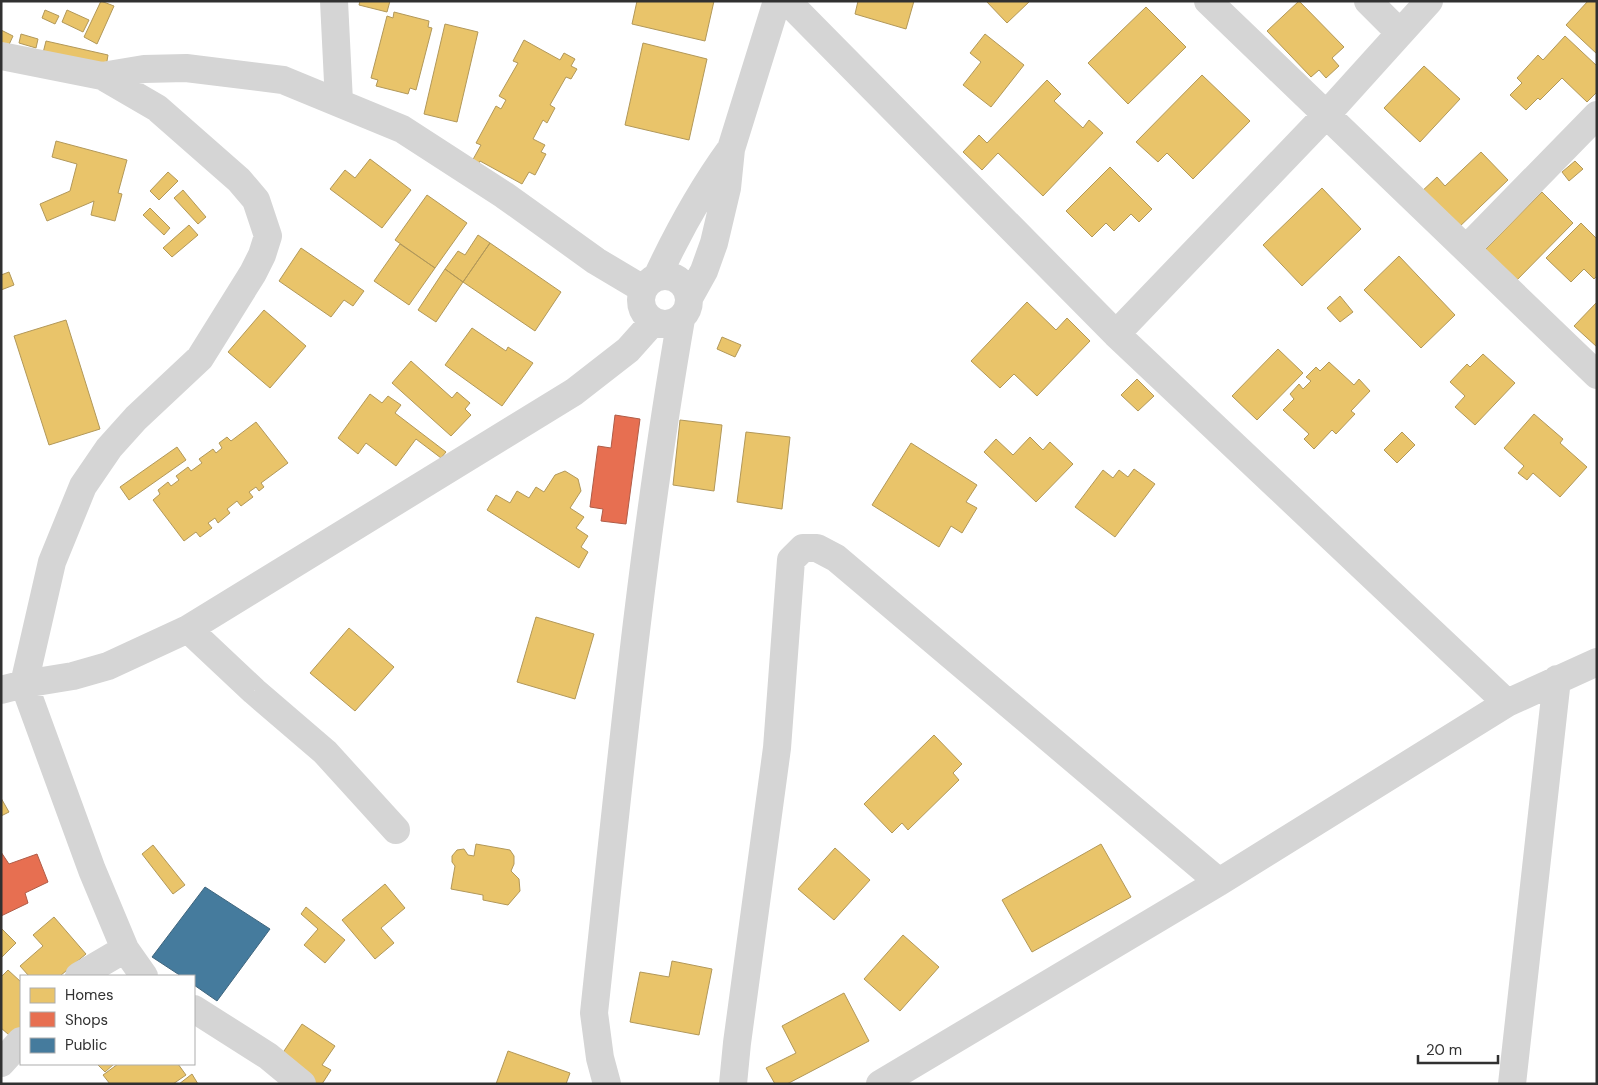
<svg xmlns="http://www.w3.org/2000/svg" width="1598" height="1085" font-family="'DM Sans',sans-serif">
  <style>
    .homes { fill: #e9c46a; stroke: #b29859 }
    .shops { fill: #e76f51; stroke: #b05c47 }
    .public { fill: #457b9d; stroke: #3f657d }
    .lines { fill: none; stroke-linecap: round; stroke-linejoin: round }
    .minor { stroke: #d5d5d5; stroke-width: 28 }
  </style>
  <rect width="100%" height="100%" fill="#fff"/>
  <!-- homes -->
  <path class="homes" d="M 101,1 L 114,6 L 97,44 L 84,37 Z
    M 360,1 L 390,1 L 387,12 L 359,5 Z
    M 637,1 L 714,1 L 705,41 L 632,24 Z
    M 858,1 L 914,1 L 906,29 L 855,14 Z
    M 986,1 L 1030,1 L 1007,23 Z
    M 1299,1 L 1344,47 L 1332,58 L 1339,66 L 1326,78 L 1319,70 L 1311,77 L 1267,31 Z
    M 1588,1 L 1597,1 L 1597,54 L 1566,25 Z
    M 1146,7 L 1186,47 L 1128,104 L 1088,63 Z
    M 45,10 L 59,16 L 55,24 L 42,18 Z
    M 67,10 L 89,20 L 83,32 L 62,22 Z
    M 394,12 L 429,21 L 428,27 L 432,28 L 416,90 L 410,88 L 408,94 L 376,86 L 378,80 L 371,78 L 387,16 L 393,18 Z
    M 445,24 L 478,32 L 457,122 L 424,114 Z
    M 1,30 L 13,36 L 7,49 L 1,46 Z
    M 21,34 L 38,39 L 36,48 L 19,43 Z
    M 985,34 L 1024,65 L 991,107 L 963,85 L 981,62 L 970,53 Z
    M 1565,36 L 1597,66 L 1597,92 L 1587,102 L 1562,78 L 1540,100 L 1538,98 L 1526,110 L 1510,95 L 1522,83 L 1517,78 L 1538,55 L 1543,60 Z
    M 524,40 L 560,60 L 564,53 L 575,59 L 571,66 L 577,69 L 571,79 L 566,77 L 550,105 L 555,108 L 547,123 L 543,120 L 533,139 L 545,145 L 541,152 L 546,154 L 535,175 L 529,172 L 522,184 L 480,161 L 477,166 L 471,163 L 481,145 L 476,143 L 496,106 L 501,109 L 506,100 L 499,96 L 518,63 L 513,61 Z
    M 46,41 L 108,55 L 106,67 L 43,53 Z
    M 643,43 L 707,59 L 689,140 L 625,125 Z
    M 1424,66 L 1460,99 L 1420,142 L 1384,108 Z
    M 1202,75 L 1250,121 L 1193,179 L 1167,153 L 1158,162 L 1136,142 Z
    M 1047,80 L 1061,94 L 1054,101 L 1083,128 L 1089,120 L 1103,133 L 1043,196 L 998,153 L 982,170 L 963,152 L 979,135 L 987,143 Z
    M 56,141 L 127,160 L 118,193 L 122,194 L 115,221 L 91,215 L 94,201 L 47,221 L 40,204 L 70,191 L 77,164 L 52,157 Z
    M 1481,152 L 1508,180 L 1455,231 L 1419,194 L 1437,177 L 1445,186 Z
    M 370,159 L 411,190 L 382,228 L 330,189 L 345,170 L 355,178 Z
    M 1575,161 L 1583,169 L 1569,181 L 1562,172 Z
    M 1110,167 L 1152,209 L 1139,222 L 1131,214 L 1114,231 L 1106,223 L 1092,237 L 1066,211 Z
    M 168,172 L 178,181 L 159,200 L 150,191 Z
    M 1322,188 L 1361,229 L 1302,286 L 1263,245 Z
    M 183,190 L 206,217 L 198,224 L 174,198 Z
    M 1542,192 L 1573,223 L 1514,283 L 1483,252 Z
    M 427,195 L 467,223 L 435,268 L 395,240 Z
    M 150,208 L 170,228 L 164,235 L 143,215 Z
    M 1581,223 L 1597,239 L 1597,276 L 1594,279 L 1584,269 L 1571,282 L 1546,258 Z
    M 189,225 L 198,235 L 172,257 L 163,248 Z
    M 478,235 L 490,243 L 463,282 L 445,269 L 458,251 L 465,255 Z
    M 490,243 L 561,292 L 535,331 L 463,282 Z
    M 400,244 L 435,268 L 409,305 L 374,281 Z
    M 301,248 L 364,291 L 353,306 L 344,300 L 331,317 L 279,281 Z
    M 1399,256 L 1455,315 L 1421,348 L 1364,290 Z
    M 445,269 L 463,282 L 436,322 L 418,310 Z
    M 9,272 L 14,285 L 1,290 L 1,275 Z
    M 1340,296 L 1353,312 L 1340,322 L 1327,308 Z
    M 1027,302 L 1056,330 L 1067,318 L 1090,341 L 1037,396 L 1014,374 L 1000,388 L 971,361 Z
    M 1597,302 L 1597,347 L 1574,326 Z
    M 264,310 L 306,346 L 270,388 L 228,352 Z
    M 66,320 L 100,429 L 49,445 L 14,336 Z
    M 472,328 L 506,351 L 508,347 L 533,363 L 502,406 L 445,365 Z
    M 722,337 L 741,345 L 735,357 L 717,349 Z
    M 1278,349 L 1303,373 L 1257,420 L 1232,396 Z
    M 1483,354 L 1515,383 L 1475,425 L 1455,407 L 1465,396 L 1450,382 L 1467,364 L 1470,367 Z
    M 411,361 L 452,398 L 457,392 L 470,403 L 465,409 L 471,415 L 451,436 L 392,383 Z
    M 1329,362 L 1354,385 L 1359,379 L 1370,391 L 1351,411 L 1355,414 L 1336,434 L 1332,430 L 1314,449 L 1304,439 L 1309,434 L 1283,410 L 1294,399 L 1290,394 L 1299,384 L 1303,389 L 1311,381 L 1306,377 L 1316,367 L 1320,371 Z
    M 1137,379 L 1154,396 L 1138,411 L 1121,395 Z
    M 370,394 L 382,403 L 388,396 L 401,405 L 395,413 L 446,452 L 441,458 L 416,439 L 396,466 L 366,443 L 358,454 L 338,438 Z
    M 1534,414 L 1563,439 L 1560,443 L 1587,467 L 1560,497 L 1533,473 L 1527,480 L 1518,473 L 1524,466 L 1504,448 Z
    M 680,420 L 722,425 L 714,491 L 673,485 Z
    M 256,422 L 288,463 L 261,483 L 264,487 L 259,491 L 256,487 L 249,492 L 253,497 L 241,506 L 237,501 L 227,509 L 230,513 L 218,523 L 215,518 L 208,523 L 212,528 L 200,537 L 196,532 L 184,541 L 153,500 L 160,494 L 158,490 L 168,482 L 171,486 L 179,480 L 176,476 L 188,467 L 191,471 L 202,463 L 199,459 L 213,449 L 216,453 L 222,448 L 219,443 L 227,437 L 231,441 Z
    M 746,432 L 790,437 L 782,509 L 737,502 Z
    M 1402,432 L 1415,445 L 1397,463 L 1384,450 Z
    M 1030,437 L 1043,450 L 1050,442 L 1073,464 L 1036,502 L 984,452 L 996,439 L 1013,455 Z
    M 911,443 L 977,485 L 966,502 L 977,508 L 962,533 L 951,526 L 939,547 L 872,505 Z
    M 177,447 L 186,460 L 129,500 L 120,487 Z
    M 1134,469 L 1155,484 L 1115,537 L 1075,507 L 1103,470 L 1113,478 L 1119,470 L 1128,477 Z
    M 565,471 L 578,479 L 581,491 L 570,508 L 584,517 L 576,528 L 588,536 L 581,547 L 588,552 L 579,568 L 487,510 L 496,495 L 510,503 L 517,491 L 529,498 L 536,487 L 544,492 L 555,475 Z
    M 536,617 L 594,634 L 575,699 L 517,682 Z
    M 349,628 L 394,667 L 355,711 L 310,673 Z
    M 934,735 L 962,764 L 953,773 L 959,780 L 908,830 L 902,823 L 892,833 L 864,804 Z
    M 1,798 L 9,812 L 1,816 Z
    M 476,844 L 510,850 L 514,856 L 514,864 L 511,871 L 519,879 L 520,891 L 508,905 L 483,900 L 483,895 L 451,889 L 455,866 L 452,862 L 452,856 L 457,850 L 464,849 L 468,855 L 474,856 Z
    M 1101,844 L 1131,897 L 1032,952 L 1002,900 Z
    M 153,845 L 185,885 L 173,894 L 142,854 Z
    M 835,848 L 870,880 L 834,920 L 798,889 Z
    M 385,884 L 405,908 L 381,928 L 394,943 L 375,959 L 342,920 Z
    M 306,907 L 345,940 L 325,963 L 304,945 L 318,929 L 301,914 Z
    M 54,917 L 86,954 L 60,976 L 29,976 L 20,966 L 43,946 L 33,935 Z
    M 1,928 L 16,943 L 1,958 Z
    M 903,935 L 939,967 L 900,1011 L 864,979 Z
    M 672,961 L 712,969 L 699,1035 L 630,1022 L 640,972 L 669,977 Z
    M 8,970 L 21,982 L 21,1035 L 16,1041 L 1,1028 L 1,977 Z
    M 844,993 L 869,1041 L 787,1084 L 775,1084 L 766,1068 L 796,1053 L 782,1026 Z
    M 302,1024 L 335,1046 L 322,1065 L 331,1070 L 322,1084 L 314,1084 L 278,1060 Z
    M 508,1051 L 570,1073 L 566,1084 L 496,1084 Z
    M 97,1064 L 114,1064 L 105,1072 Z
    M 118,1064 L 178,1064 L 186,1075 L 173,1084 L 110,1084 L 103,1075 Z
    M 192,1074 L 198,1084 L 179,1084 Z"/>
  <!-- shops -->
  <path class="shops" d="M 615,415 L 640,419 L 626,524 L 601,521 L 603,509 L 590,507 L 598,446 L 611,448 Z
    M 1,852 L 9,864 L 37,854 L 48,882 L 25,893 L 28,903 L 1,916 Z"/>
  <!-- public -->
  <path class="public" d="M 205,887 L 270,929 L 217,1001 L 194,985 L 194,976 L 181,976 L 152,957 Z"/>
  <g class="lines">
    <!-- minor -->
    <path class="minor" d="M 334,1 L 339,102
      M 787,1 L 1116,334 L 1507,703
      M 1208,1 L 1597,375
      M 1368,1 L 1400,33
      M 1,56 L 102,76 L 144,69 L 186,68 L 283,80 L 402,129 L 504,195 L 596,261 L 643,289
      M 102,76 L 157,108 L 239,180 L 256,200 L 268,236 L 262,255 L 253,273 L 200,358 L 136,418 L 109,448 L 83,486 L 52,562 L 24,684 L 92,870 L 125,949 L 144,976
      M 1466,249 L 1597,115
      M641 300a24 24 0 1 1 48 0a24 24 0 1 1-48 0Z
      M 657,277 C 678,232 701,190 730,150
      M 689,298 L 704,271 L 714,243 L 727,188 L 731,149 L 777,1
      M 1116,334 L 1326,115 L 1429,1
      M 188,629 L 254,691 L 325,752 L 396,830
      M 1,690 L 24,684 L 73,676 L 108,666 L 188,629 L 574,392 L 628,350 L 653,322
      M 79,976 L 125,949
      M 194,1009 L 268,1056 L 302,1084
      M 1,1063 L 21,1041
      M 607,1084 L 600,1058 L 594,1013 C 619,782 641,548 681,319
      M 733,1084 L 737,1043 L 777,748 L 791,560 L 803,548 L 817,548 L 836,558 L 1219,882
      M 880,1084 L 1219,882 L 1507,703 L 1597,662
      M 1512,1084 L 1557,679"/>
  </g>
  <!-- border -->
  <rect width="1598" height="1085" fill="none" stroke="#313131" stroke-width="5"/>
  <!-- legend -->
  <rect x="20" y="975" width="175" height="90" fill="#ffffff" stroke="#adadad"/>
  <rect x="30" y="988" width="25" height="15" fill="#e9c46a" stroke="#adadad"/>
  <text x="65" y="1000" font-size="15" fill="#313131">Homes</text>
  <rect x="30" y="1012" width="25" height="15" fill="#e76f51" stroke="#adadad"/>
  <text x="65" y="1025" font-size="15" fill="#313131">Shops</text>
  <rect x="30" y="1038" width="25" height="15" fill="#457b9d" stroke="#adadad"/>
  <text x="65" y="1050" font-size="15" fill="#313131">Public</text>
  <!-- scale -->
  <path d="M1418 1055v8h80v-8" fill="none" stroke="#313131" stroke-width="2.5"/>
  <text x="1426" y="1055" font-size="15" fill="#313131" stroke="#ffffff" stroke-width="4" paint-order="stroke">20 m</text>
</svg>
